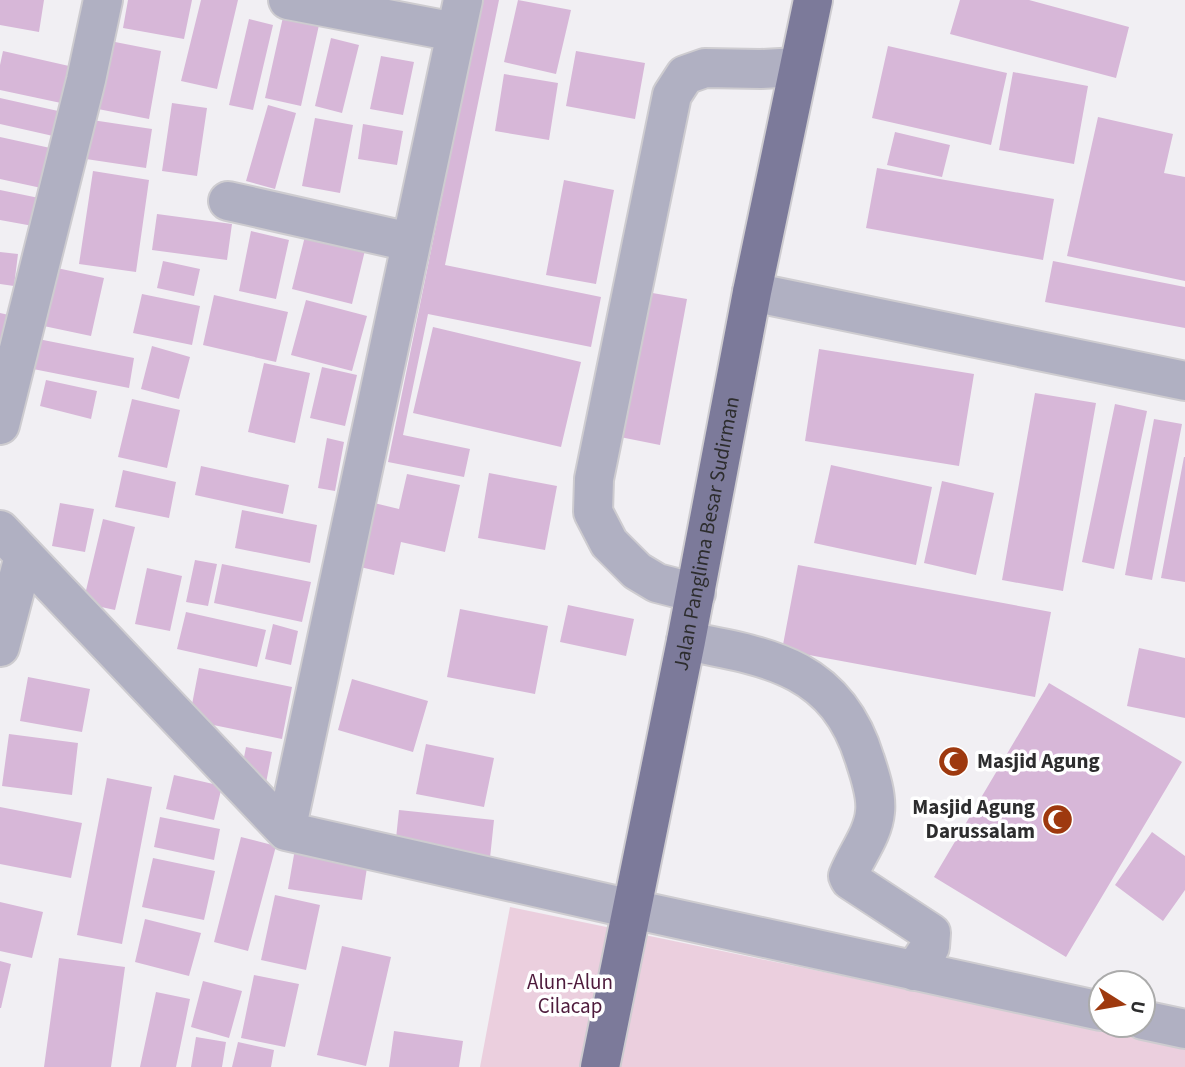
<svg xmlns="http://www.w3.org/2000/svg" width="1185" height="1067" font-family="'Source Sans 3',sans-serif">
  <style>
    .green { fill: #ebcfde }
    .building { fill: #d7b7d8 }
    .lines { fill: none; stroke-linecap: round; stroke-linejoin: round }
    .minor-casing { stroke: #ceccd0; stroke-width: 42 }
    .major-casing { stroke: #ceccd0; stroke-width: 42 }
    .minor { stroke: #b0b0c2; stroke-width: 38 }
    .major { stroke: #7c7a9a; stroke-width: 38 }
    .labels { text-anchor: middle; stroke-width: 7; stroke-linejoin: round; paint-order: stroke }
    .street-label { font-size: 21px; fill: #2d2d2e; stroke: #fff }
    .poi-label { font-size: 21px; font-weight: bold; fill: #2d2d2e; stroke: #fff; text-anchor: start }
    .park-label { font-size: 21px; fill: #4e1b3c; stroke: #fff }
  </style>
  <rect width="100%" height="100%" fill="#f1eff3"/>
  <!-- green -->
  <path class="green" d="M 510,907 L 1185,1047 L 1185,1067 L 480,1067 Z"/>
  <!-- building -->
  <path class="building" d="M 0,0 L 44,0 L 39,32 L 0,25 Z
    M 128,0 L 192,0 L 184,39 L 123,28 Z
    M 201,0 L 238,0 L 217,89 L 181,81 Z
    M 482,0 L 499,0 L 445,265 L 601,297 L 591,347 L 428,314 L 403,435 L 470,449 L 464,477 L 388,462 Z
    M 518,0 L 571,10 L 556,74 L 504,62 Z
    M 960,0 L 1029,0 L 1129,27 L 1116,78 L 950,34 Z
    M 283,17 L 319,25 L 301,106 L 265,98 Z
    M 249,19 L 273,25 L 253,110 L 229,105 Z
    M 331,38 L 359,45 L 342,113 L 315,106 Z
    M 110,41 L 161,51 L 149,119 L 98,109 Z
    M 888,46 L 1007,73 L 991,145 L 872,118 Z
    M 3,51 L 69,66 L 61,103 L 0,90 L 0,65 Z
    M 576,51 L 645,63 L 635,119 L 566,106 Z
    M 381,56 L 414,62 L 403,115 L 370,109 Z
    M 1013,72 L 1088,86 L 1074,164 L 999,150 Z
    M 504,74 L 558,83 L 549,140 L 495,131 Z
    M 0,98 L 67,113 L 62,138 L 0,124 Z
    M 172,103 L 207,108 L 197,176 L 162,171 Z
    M 268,105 L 296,113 L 275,189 L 246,181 Z
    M 1098,117 L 1173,134 L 1164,173 L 1185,177 L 1185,281 L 1067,256 Z
    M 315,118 L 353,125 L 340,193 L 302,186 Z
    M 92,120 L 152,129 L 146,168 L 86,159 Z
    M 363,124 L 403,131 L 397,165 L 358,159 Z
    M 895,132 L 950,145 L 942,177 L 887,165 Z
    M 0,137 L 64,151 L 55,191 L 0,179 Z
    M 877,168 L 1054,199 L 1043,260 L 866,228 Z
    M 93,171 L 149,180 L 136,272 L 79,264 Z
    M 564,180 L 614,190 L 596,284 L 546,275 Z
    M 0,190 L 39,198 L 33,226 L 0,220 Z
    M 157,214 L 232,224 L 227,260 L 152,250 Z
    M 307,228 L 367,242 L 352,304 L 292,289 Z
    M 251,231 L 289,240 L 276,299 L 239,291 Z
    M 0,252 L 18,254 L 14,286 L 0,284 Z
    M 163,261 L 200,269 L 194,296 L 157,288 Z
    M 1053,261 L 1185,287 L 1185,328 L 1045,302 Z
    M 52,267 L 104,278 L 91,336 L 39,325 Z
    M 641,291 L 687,299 L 660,445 L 615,436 Z
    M 142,294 L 200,306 L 192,345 L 133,333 Z
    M 214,295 L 288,312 L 276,362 L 203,345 Z
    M 306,300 L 367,316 L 352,371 L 291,355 Z
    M 0,313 L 18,317 L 0,351 Z
    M 433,327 L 581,362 L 561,447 L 413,413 Z
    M 28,337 L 134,358 L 129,388 L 23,367 Z
    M 152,346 L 190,357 L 179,399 L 141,389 Z
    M 819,349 L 974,374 L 959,466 L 805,441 Z
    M 264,363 L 310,373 L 295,443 L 248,432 Z
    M 322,367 L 357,375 L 345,426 L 310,418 Z
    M 46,380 L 97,391 L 91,419 L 40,406 Z
    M 1035,393 L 1096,403 L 1063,591 L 1002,580 Z
    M 132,399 L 180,410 L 167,468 L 118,457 Z
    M 1115,404 L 1147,411 L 1114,569 L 1082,562 Z
    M 1154,419 L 1182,424 L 1152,580 L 1125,575 Z
    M 327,438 L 344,442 L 335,491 L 318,488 Z
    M 1184,457 L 1185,457 L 1185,582 L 1161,578 Z
    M 831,465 L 932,487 L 916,565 L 814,543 Z
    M 201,466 L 289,485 L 283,514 L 195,495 Z
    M 123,470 L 176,482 L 169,518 L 115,507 Z
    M 489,473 L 557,486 L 545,550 L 478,538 Z
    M 407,474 L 460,485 L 445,552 L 401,542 L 394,575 L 356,566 L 370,502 L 399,509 Z
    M 942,481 L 994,493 L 976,575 L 924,563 Z
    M 60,503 L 94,509 L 85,552 L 52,546 Z
    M 242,510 L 317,525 L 310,563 L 235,548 Z
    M 103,519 L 135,527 L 115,610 L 83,603 Z
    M 195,560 L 217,564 L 208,606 L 186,602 Z
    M 222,564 L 311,582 L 302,622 L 214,603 Z
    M 798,565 L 1051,612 L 1035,697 L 782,650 Z
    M 147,568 L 182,576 L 170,631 L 135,624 Z
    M 568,605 L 634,619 L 626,656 L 560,642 Z
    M 460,609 L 548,626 L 535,694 L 447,677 Z
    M 186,612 L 266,630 L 257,667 L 177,649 Z
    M 273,624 L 298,631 L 291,665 L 265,659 Z
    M 1139,648 L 1185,658 L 1185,718 L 1127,706 Z
    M 199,668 L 292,687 L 282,739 L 189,720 Z
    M 28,677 L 90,689 L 82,732 L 20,721 Z
    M 352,679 L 428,701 L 413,752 L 338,730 Z
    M 1049,683 L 1182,762 L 1066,957 L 934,877 Z
    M 9,734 L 78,743 L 72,795 L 2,786 Z
    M 426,744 L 494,758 L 484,807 L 416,794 Z
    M 246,747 L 272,752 L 266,783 L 240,778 Z
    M 174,775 L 222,786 L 214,820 L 166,809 Z
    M 107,778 L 152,787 L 122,944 L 77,935 Z
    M 0,807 L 82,823 L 71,878 L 0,864 Z
    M 399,810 L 494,820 L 490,858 L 395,848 Z
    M 160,817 L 220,829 L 214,860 L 154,847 Z
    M 1152,832 L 1185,856 L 1185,890 L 1163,921 L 1115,885 Z
    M 241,837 L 276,846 L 248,951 L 214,942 Z
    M 295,849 L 368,861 L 362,900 L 288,889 Z
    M 153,858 L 215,871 L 204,920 L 142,907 Z
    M 275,895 L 320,905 L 306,970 L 261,960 Z
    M 0,902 L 43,912 L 32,958 L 0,951 Z
    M 145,919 L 201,933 L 189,976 L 135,962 Z
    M 342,946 L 391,957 L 366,1066 L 317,1055 Z
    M 59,958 L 125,967 L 111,1067 L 44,1067 Z
    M 0,961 L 11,964 L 1,1008 L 0,1008 Z
    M 254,975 L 299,984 L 285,1047 L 241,1038 Z
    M 203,981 L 242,991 L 229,1038 L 191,1027 Z
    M 156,992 L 190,999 L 176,1067 L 140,1067 Z
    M 394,1031 L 463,1041 L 459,1067 L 389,1067 Z
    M 196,1037 L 226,1042 L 222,1067 L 191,1067 Z
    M 238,1042 L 274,1050 L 271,1067 L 232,1067 Z"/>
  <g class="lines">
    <defs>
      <path id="minor" d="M 288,0 L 455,32
        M 228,201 L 410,242
        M 752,292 L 1185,381
        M 0,425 L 86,80 L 103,0
        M 0,530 L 286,831 L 632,909 L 1101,1011
        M 696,593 L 657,583 L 637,571 L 609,543 L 593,512 L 594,479 L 672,95 L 685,75 L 705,68 L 761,69 L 798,67
        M 686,641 C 771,657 837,668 865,760 C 870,775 877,796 875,812 C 873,835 856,855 848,876 L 850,880 L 931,933 L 930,947 L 914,971
        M 0,647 L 24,556
        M 286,831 L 463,0
        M 1143,1020 L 1185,1029"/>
      <g id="major">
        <path id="s1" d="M 600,1067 L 686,641 L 752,292 L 813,0"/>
      </g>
    </defs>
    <!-- minor casing -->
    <use href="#minor" class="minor-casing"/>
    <!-- major casing -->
    <use href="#major" class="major-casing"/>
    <!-- minor -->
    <use href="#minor" class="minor"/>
    <!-- major -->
    <use href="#major" class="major"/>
  </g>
  <!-- icons -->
  <defs>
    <symbol id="mosque-disc" viewBox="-11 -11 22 22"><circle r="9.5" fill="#9e390f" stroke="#fff"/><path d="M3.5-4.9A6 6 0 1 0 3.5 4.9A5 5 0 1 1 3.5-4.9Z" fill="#fff"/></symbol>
  </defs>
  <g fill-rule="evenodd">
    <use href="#mosque-disc" x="936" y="744" width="35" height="35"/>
    <use href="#mosque-disc" x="1040" y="802" width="35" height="35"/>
  </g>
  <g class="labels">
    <!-- street labels -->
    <g class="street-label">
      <text dy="7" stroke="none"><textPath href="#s1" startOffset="544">Jalan Panglima Besar Sudirman</textPath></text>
    </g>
    <!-- poi labels -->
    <g class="poi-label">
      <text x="977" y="768">Masjid Agung</text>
      <text x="1035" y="814" text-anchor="end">Masjid Agung<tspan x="1035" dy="24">Darussalam</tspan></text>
    </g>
    <!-- park labels -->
    <g class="park-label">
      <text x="570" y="989">Alun-Alun<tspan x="570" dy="24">Cilacap</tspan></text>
    </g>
  </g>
  <!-- north arrow -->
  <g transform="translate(1122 1004) rotate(101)"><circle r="33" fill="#ffffff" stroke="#ababab" stroke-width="2"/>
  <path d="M0-5L12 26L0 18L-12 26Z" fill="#9e390f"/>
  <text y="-10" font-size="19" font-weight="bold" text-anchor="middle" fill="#2d2d2e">U</text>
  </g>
</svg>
